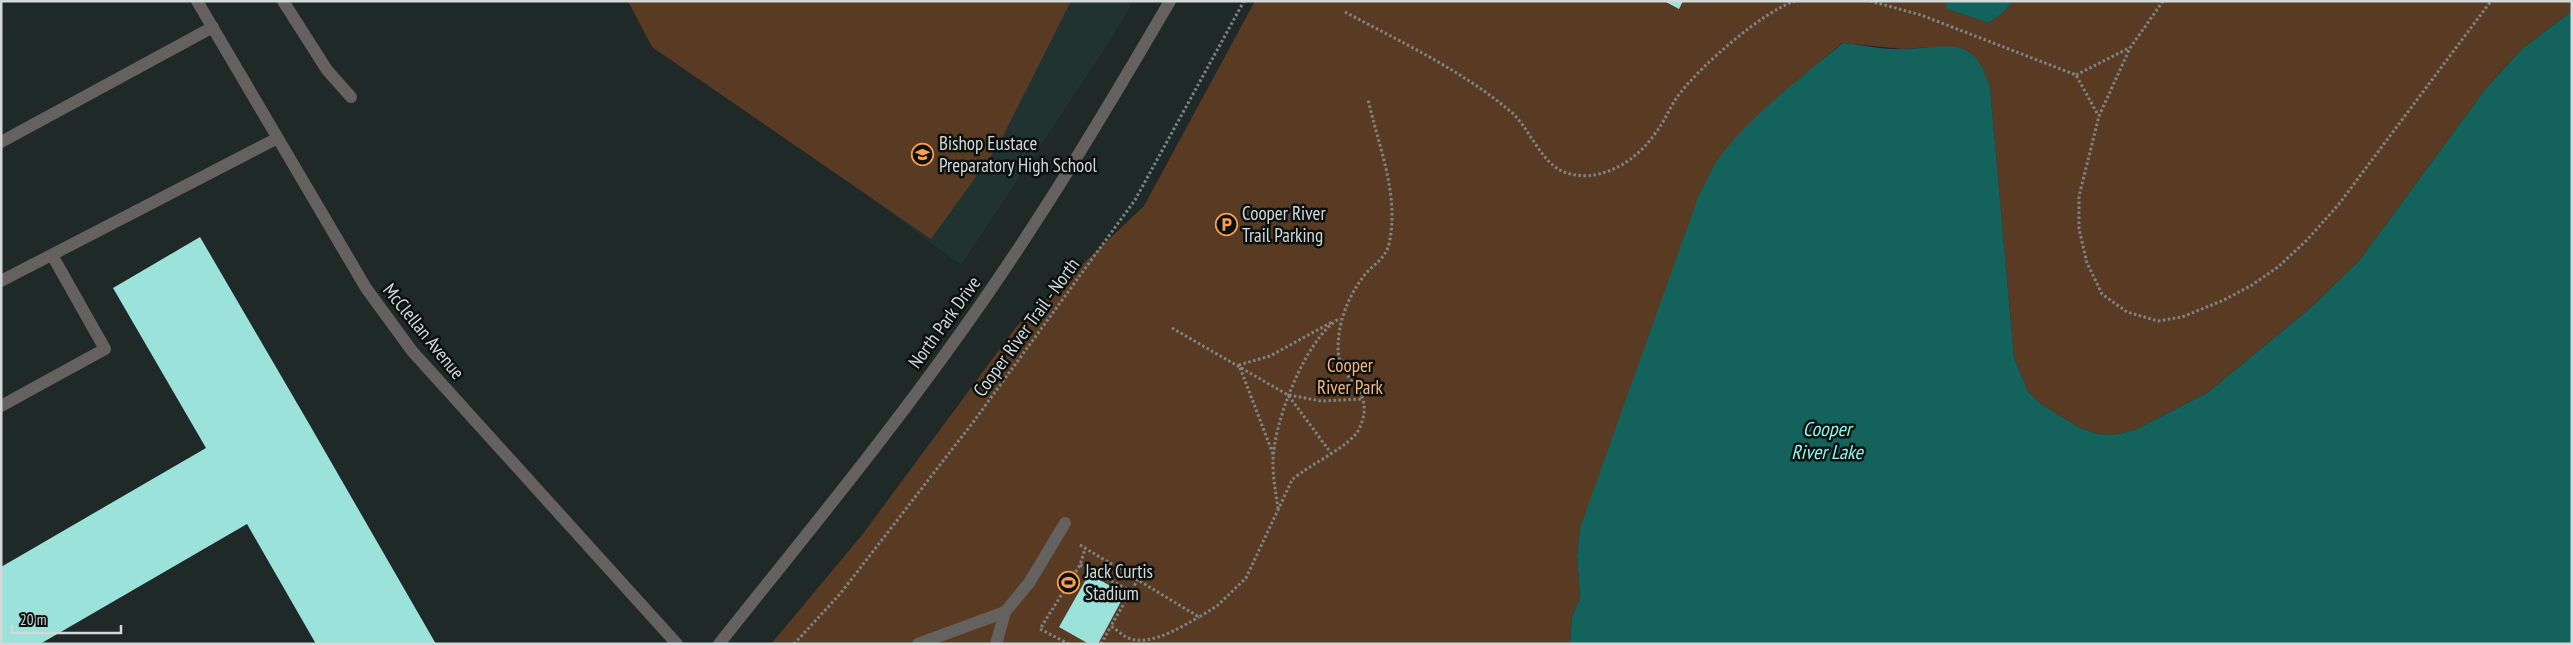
<svg xmlns="http://www.w3.org/2000/svg" width="2573" height="645" font-family="'PT Sans Narrow',sans-serif">
  <style>
    .built { fill: #203331 }
    .green { fill: #593b24 }
    .water { fill: #13625c }
    .building { fill: #9ae2da }
    .lines { fill: none; stroke-linecap: round; stroke-linejoin: round }
    .path { stroke: #7c8584; stroke-width: 3; stroke-dasharray: 2.5 2.5; stroke-linecap: butt }
    .minor { stroke: #64615e; stroke-width: 12 }
    .labels { text-anchor: middle; stroke-width: 5; stroke-linejoin: round; paint-order: stroke }
    .poi-label { font-size: 19px; fill: #d2d9d8; stroke: #0c1110; text-anchor: start }
    .street-label { font-size: 19px; fill: #d2d9d8; stroke: #0c1110 }
    .park-label { font-size: 19px; fill: #f6b580; stroke: #0c1110 }
    .water-label { font-size: 20px; font-style: italic; fill: #8bf8ee; stroke: #0c1110 }
  </style>
  <rect width="100%" height="100%" fill="#1e2928"/>
  <!-- built -->
  <path class="built" d="M 641,1 L 1133,1 L 1110,41 L 961,265 L 661,43 Z"/>
  <!-- green -->
  <path class="green" d="M 628,1 L 1071,1 L 998,146 L 931,239 L 652,47 Z
    M 1255,1 L 1949,1 L 1946,5 L 1947,9 L 1988,23 L 2003,13 L 2013,1 L 2572,1 L 2572,11 L 2522,49 L 2487,87 L 2359,261 L 2308,310 L 2207,393 L 2135,430 L 2113,435 L 2098,434 L 2080,428 L 2041,404 L 2028,392 L 2014,357 L 1990,88 L 1968,51 L 1930,47 L 1903,49 L 1842,43 L 1794,84 L 1735,139 L 1580,528 L 1577,556 L 1580,597 L 1572,617 L 1570,644 L 771,644 L 862,535 L 1016,327 L 1144,206 Z"/>
  <!-- water -->
  <path class="water" d="M 1949,1 L 2013,1 L 2003,13 L 1988,23 L 1947,9 L 1945,5 Z
    M 2572,11 L 2572,644 L 1570,644 L 1572,617 L 1580,597 L 1577,556 L 1580,528 L 1699,195 C 1706,183 1711,169 1719,158 C 1748,118 1804,75 1843,43 C 1863,45 1884,50 1904,49 C 1923,49 1952,42 1969,52 C 1982,61 1985,74 1990,88 L 2014,357 L 2028,392 L 2041,404 L 2080,428 L 2098,434 L 2113,435 L 2135,430 L 2207,393 L 2308,310 L 2359,261 L 2487,87 L 2522,49 Z"/>
  <!-- building -->
  <path class="building" d="M 1664,1 L 1683,1 L 1679,9 Z
    M 200,237 L 308,422 L 436,644 L 316,644 L 247,524 L 40,644 L 1,644 L 1,567 L 206,448 L 113,288 Z
    M 1089,574 L 1125,594 L 1098,644 L 1089,644 L 1059,627 Z"/>
  <g class="lines">
    <!-- path -->
    <path class="path" d="M 1870,1 L 1921,15 L 2076,75 L 2098,115
      M 2163,1 L 2130,48 L 2099,116 L 2079,196 L 2079,229 L 2087,263 L 2102,294 L 2127,312 L 2158,321 L 2182,317 L 2224,300 L 2252,285 L 2278,267 L 2307,240 L 2339,204 L 2491,1
      M 1345,12 C 1401,42 1461,70 1510,111 C 1529,127 1537,155 1558,169 C 1567,175 1584,177 1594,175 C 1621,170 1641,154 1657,131 C 1666,119 1671,104 1681,92 C 1702,65 1762,12 1795,1
      M 2076,75 L 2129,48
      M 1172,328 L 1288,395 L 1331,453
      M 1289,395 L 1321,401 L 1363,399
      M 1273,454 L 1239,365 L 1270,356 L 1332,322
      M 1278,509 C 1276,494 1273,479 1273,464 C 1272,425 1306,337 1340,318
      M 1080,545 L 1199,617 L 1217,606 L 1246,578 L 1292,480 C 1309,464 1353,446 1360,427 C 1377,386 1337,384 1338,346 C 1339,318 1349,295 1366,273 C 1375,264 1386,257 1389,244 C 1400,195 1378,145 1368,99
      M 1080,565 L 1131,591
      M 1138,579 L 1111,626 C 1117,630 1124,637 1131,639 C 1153,645 1181,627 1199,617
      M 794,644 L 840,594 L 974,421 L 1135,200 L 1244,1
      M 1069,644 L 1040,629 L 1080,565 L 1085,549
      M 1101,644 L 1111,626"/>
    <!-- minor -->
    <path class="minor" d="M 197,1 L 366,288 L 412,351 L 677,644
      M 283,1 L 327,70 L 351,97
      M 1,142 L 213,27
      M 1,281 L 276,139
      M 1,406 L 105,349 L 52,255
      M 719,644 C 801,541 885,439 961,332 C 1037,226 1104,114 1170,1
      M 918,644 L 1005,612 L 1029,583 L 1065,523
      M 996,644 L 1005,612"/>
  </g>
  <!-- icons -->
  <defs>
    <symbol id="school-ring" viewBox="-11 -11 22 22"><circle r="9.5" fill="#0c1110" stroke="#fa9f4f" stroke-width="1.5"/><path d="M0-5L7-2L0 1L-7-2ZM-4 1L0 2.5L4 1V4Q0 6-4 4Z" fill="#fa9f4f"/></symbol>
    <symbol id="parking-ring" viewBox="-11 -11 22 22"><circle r="9.5" fill="#0c1110" stroke="#fa9f4f" stroke-width="1.5"/><path d="M-3.5-5.5H1a3.5 3.5 0 0 1 0 7H-1V5.5H-3.5ZM-1-3.4V-.6H.8a1.4 1.4 0 0 0 0-2.8Z" fill="#fa9f4f"/></symbol>
    <symbol id="stadium-ring" viewBox="-11 -11 22 22"><circle r="9.5" fill="#0c1110" stroke="#fa9f4f" stroke-width="1.5"/><path d="M0-5a6.5 5 0 1 0 0 10a6.5 5 0 1 0 0-10ZM-3.5-1.8h7v3.6h-7Z" fill="#fa9f4f"/></symbol>
  </defs>
  <g fill-rule="evenodd">
    <use href="#school-ring" x="910" y="142" width="25" height="25"/>
    <use href="#parking-ring" x="1214" y="212" width="25" height="25"/>
    <use href="#stadium-ring" x="1056" y="570" width="25" height="25"/>
  </g>
  <g class="labels">
    <!-- poi labels -->
    <g class="poi-label">
      <text x="939" y="150">Bishop Eustace<tspan x="939" dy="22">Preparatory High School</tspan></text>
      <text x="1242" y="220">Cooper River<tspan x="1242" dy="22">Trail Parking</tspan></text>
      <text x="1085" y="578">Jack Curtis<tspan x="1085" dy="22">Stadium</tspan></text>
    </g>
    <!-- street labels -->
    <g class="street-label">
      <text transform="translate(944 322) rotate(-54)" y="7">North Park Drive</text>
      <text transform="translate(1026 327) rotate(-54)" y="7">Cooper River Trail - North</text>
      <text transform="translate(424 331) rotate(51)" y="7">McClellan Avenue</text>
    </g>
    <!-- park labels -->
    <g class="park-label">
      <text x="1350" y="372">Cooper<tspan x="1350" dy="22">River Park</tspan></text>
    </g>
    <!-- water labels -->
    <g class="water-label">
      <text x="1827" y="436">Cooper<tspan x="1827" dy="23">River Lake</tspan></text>
    </g>
  </g>
  <!-- border -->
  <rect width="2573" height="645" fill="none" stroke="#d2d9d8" stroke-width="5"/>
  <!-- scale -->
  <path d="M12 625v8h109v-8" fill="none" stroke="#d2d9d8" stroke-width="2.5"/>
  <text x="20" y="625" font-size="15" fill="#d2d9d8" stroke="#0c1110" stroke-width="4" paint-order="stroke">20 m</text>
</svg>
